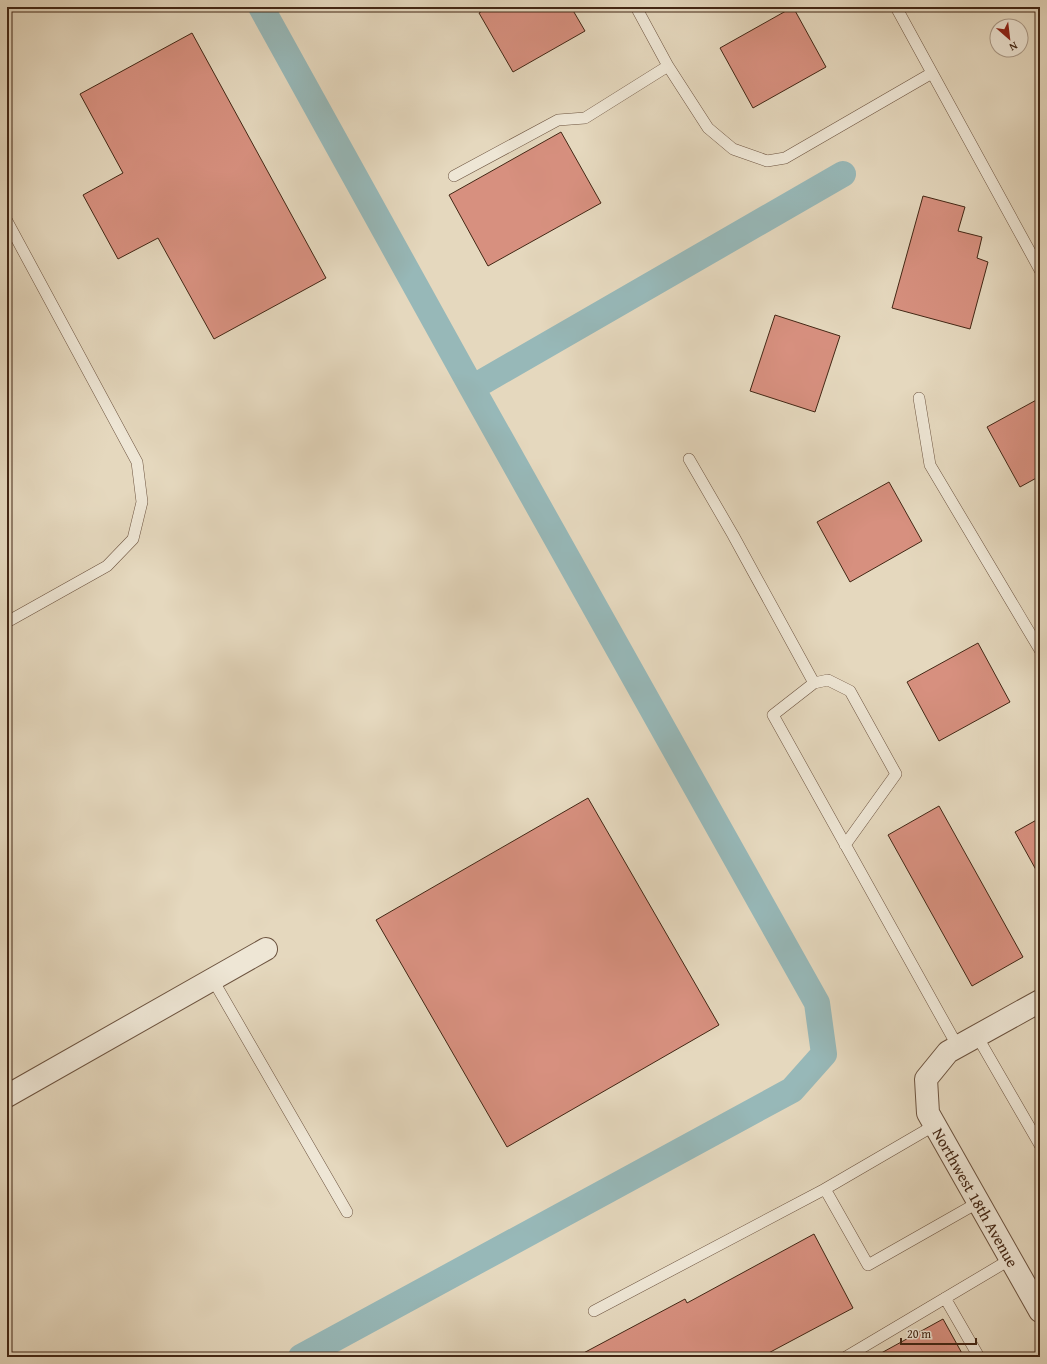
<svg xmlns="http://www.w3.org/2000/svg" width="1047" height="1364" font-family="'Gentium Book Plus',serif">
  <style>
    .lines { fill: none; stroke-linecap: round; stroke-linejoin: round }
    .canal { stroke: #97b8b8; stroke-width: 26 }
    .building { fill: #d7907f; stroke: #432715 }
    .lane-casing { stroke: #6c533f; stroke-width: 12 }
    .street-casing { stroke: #6c533f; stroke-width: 24 }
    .lane { stroke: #eee6d5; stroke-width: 11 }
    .street { stroke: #eee6d5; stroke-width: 22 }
    .labels { text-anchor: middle; stroke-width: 4; stroke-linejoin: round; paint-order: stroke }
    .street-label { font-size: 16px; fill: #432715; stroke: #eee6d5 }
  </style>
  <rect width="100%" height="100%" fill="#e5d8be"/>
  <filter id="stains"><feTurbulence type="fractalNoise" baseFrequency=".005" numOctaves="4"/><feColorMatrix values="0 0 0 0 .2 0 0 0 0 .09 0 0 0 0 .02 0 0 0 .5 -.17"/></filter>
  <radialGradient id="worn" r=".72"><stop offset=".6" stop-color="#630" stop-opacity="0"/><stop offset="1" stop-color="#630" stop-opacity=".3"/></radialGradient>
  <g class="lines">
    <!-- canal -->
    <path class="canal" d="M 261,7 L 472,388 L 817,1003 L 824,1054 L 792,1090 L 301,1357
      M 472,388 L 843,174"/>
  </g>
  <!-- building -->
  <path class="building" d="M 489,7 L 571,7 L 585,31 L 513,72 L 479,13 Z
    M 793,7 L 826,67 L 753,108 L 720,48 Z
    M 192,33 L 326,278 L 214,339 L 158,238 L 118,259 L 83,195 L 123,173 L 80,94 Z
    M 561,132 L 601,203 L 488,266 L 449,195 Z
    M 923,196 L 965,207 L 958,231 L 982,237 L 977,258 L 988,262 L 970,329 L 892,308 Z
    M 775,315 L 840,336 L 815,412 L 750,391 Z
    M 1040,398 L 1040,476 L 1020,487 L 987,427 Z
    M 889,482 L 922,541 L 850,582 L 817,522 Z
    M 978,643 L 1010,702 L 939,741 L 907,682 Z
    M 588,798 L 719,1025 L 507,1147 L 376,920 Z
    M 939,806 L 1023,957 L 972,986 L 888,835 Z
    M 1040,818 L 1040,877 L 1015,832 Z
    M 814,1234 L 853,1308 L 761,1357 L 576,1357 L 685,1299 L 687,1303 Z
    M 943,1319 L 964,1357 L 874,1357 Z"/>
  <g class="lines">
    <defs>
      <path id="lane" d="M 636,7 L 668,66 L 708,128 L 733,149 L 767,161 L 785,158 L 932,73
        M 896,7 L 1040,270
        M 454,176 L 558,120 L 585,118 L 668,66
        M 7,221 L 137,462 L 142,502 L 133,539 L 107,566 L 7,622
        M 919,398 L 930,465 L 1040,650
        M 689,459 L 733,535 L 814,683 L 773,715 L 958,1047
        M 814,683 L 828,680 L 850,691 L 896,774 L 845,845
        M 213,980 L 347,1212
        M 977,1036 L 1040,1145
        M 935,1125 L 825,1189 L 868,1265 L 979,1202
        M 945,1298 L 979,1357
        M 594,1311 L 825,1189
        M 846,1357 L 1011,1259"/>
      <g id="street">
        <path id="s1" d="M 1040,1001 L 948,1052 L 926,1079 L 928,1113 L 1040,1311"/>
        <path d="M 7,1096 L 266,949"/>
      </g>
    </defs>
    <!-- lane casing -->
    <use href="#lane" class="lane-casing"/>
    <!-- street casing -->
    <use href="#street" class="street-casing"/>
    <!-- lane -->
    <use href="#lane" class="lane"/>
    <!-- street -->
    <use href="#street" class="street"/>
  </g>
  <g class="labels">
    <!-- street labels -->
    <g class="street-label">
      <text dy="6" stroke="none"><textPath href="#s1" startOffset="271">Northwest 18th Avenue</textPath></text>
    </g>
  </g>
  <!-- margin -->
  <rect width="1047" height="1364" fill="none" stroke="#e5d8be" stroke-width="24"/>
  <rect x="8" y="8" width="1031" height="1348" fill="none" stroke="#432715" stroke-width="2"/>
  <rect x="12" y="12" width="1023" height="1340" fill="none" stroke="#432715"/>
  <!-- north arrow -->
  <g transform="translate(1009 38) rotate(152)"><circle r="19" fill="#eee6d5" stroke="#aa9a88"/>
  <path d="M0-3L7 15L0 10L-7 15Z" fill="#8f2418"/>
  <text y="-6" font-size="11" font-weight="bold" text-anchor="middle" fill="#432715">N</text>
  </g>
  <!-- scale -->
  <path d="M901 1338v6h75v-6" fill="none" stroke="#432715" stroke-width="2"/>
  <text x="907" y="1338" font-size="12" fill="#432715" stroke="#eee6d5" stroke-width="3" paint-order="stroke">20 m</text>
  <rect width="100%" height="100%" filter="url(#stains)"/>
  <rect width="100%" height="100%" fill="url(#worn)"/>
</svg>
